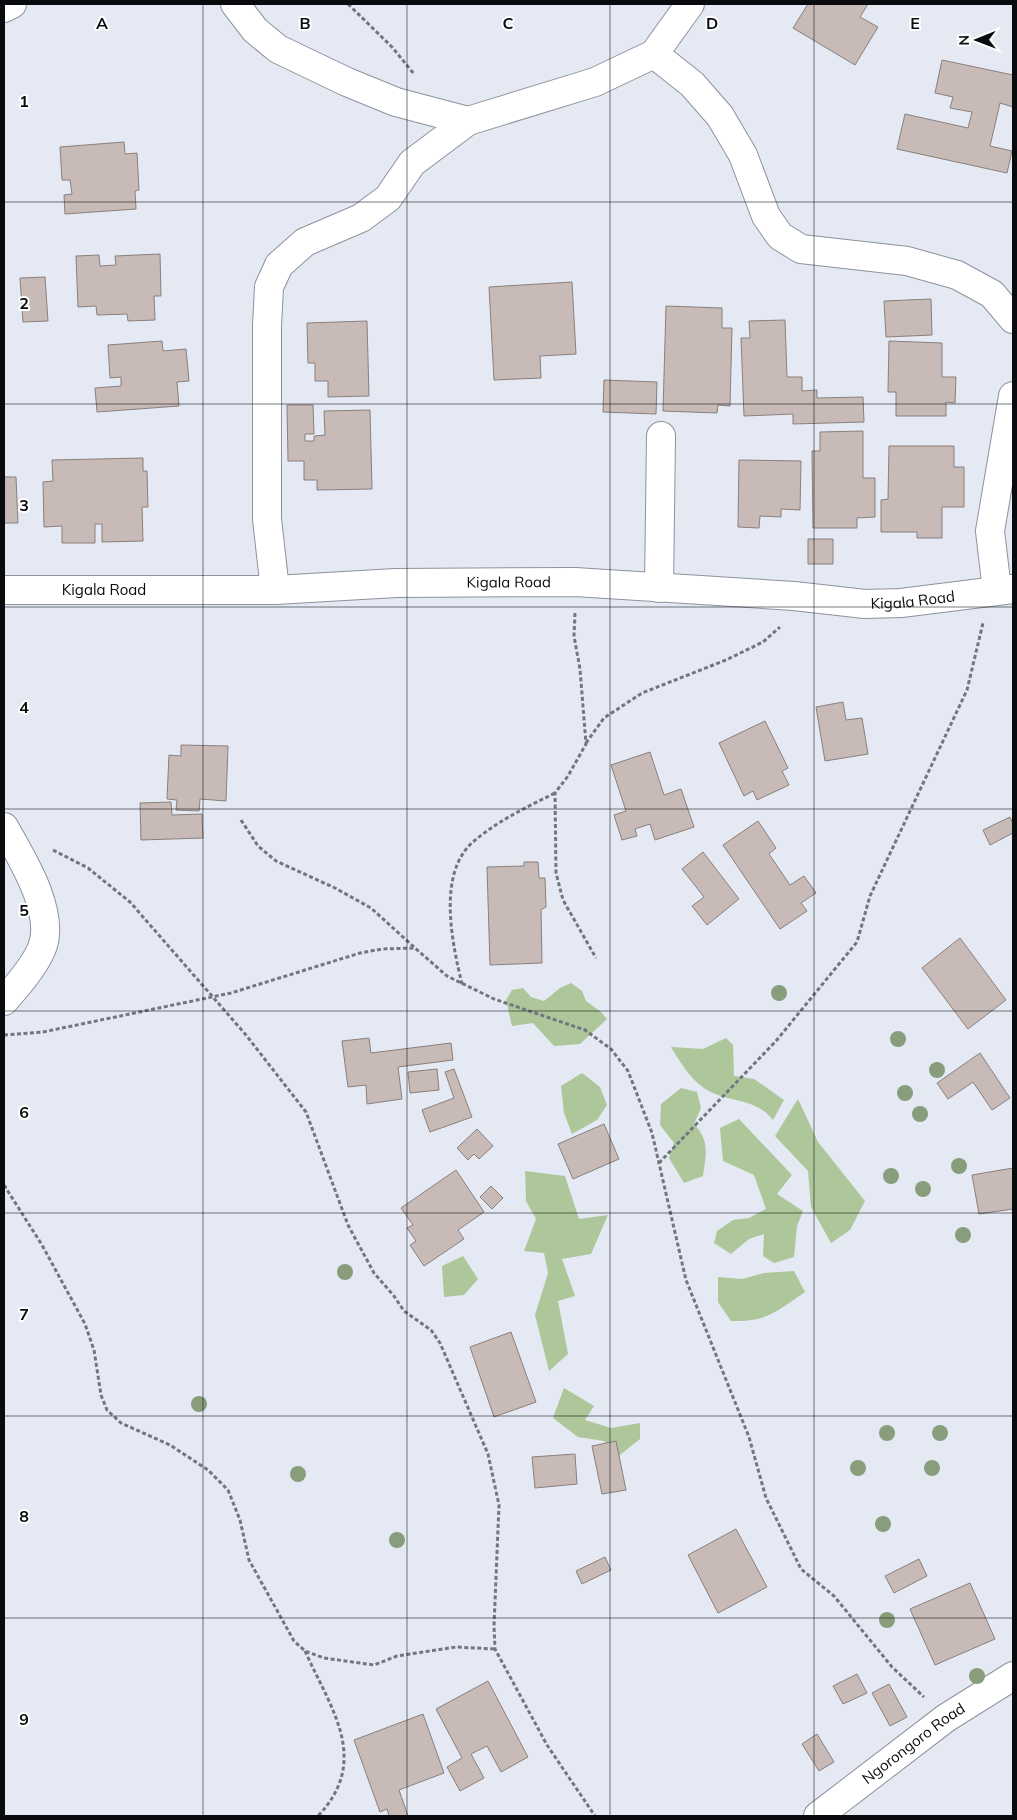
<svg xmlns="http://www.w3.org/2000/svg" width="1017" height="1820" font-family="Mulish,sans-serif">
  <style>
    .green { fill: #adc69a }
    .building { fill: #c8bbb7; stroke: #8a7f7b }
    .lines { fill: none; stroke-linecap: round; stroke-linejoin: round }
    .minor-casing { stroke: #8d929c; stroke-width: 30 }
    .path { stroke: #73767e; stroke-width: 3; stroke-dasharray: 4 2.5; stroke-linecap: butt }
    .minor { stroke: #fff; stroke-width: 28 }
    .tree { fill: #889d7c }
    .grid { fill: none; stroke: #0a0b0f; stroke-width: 1; stroke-opacity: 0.55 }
    .labels { text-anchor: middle; stroke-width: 4; stroke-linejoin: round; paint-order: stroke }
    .street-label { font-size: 15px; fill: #0a0b0f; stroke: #fff }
    .grid-label { font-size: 16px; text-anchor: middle; font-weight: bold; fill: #0a0b0f; stroke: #fff; stroke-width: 4; stroke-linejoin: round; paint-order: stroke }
  </style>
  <rect width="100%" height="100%" fill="#e4e9f4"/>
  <!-- green -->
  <path class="green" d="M 571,983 L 582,991 L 586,1001 L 601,1012 L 607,1019 L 580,1044 L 554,1046 L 533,1023 L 512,1026 L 506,1000 L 512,990 L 523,988 L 531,997 L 544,1001 L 560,988 Z
    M 726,1038 L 733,1045 L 734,1076 L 754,1079 L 784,1100 L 773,1120 C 758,1100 734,1102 713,1093 C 693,1084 682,1065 671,1047 L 703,1049 Z
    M 582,1073 L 600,1087 L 607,1105 L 597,1120 L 572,1134 L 564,1113 L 561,1086 Z
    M 681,1088 L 697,1092 L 701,1108 L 694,1124 C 710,1141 706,1154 703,1176 L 684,1183 L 669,1158 L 674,1143 L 660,1125 L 661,1104 Z
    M 798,1099 L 818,1142 L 865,1201 L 850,1230 L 831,1243 L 811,1207 L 808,1171 L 775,1136 Z
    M 739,1119 L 792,1175 L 777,1194 L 803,1211 L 797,1226 L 794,1257 L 774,1263 L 763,1256 L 764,1234 L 749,1239 L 731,1254 L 714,1243 L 717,1231 L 733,1220 L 749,1218 L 766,1209 L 754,1175 L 723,1161 L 720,1128 Z
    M 525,1171 L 565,1176 L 579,1219 L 608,1215 L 591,1254 L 562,1259 L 575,1296 L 558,1301 L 568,1354 L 549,1371 L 535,1315 L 548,1273 L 544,1253 L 524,1251 L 536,1219 L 526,1201 Z
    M 463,1256 L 478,1279 L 464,1295 L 444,1297 L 442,1266 Z
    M 794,1271 L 805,1292 C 777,1311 767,1322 731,1321 L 718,1302 L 718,1277 L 742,1279 L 764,1273 Z
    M 564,1388 L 594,1406 L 585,1420 L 611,1428 L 640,1423 L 640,1439 L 615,1459 L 604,1441 L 578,1437 L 553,1418 Z"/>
  <!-- building -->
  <path class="building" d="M 808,4 L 868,4 L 860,17 L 878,27 L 855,65 L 793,28 Z
    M 942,60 L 1013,75 L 1013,107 L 1000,103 L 990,146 L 1012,151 L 1007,173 L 897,149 L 905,114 L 968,128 L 972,112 L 950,108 L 953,97 L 935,93 Z
    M 124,142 L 125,154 L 137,153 L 139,190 L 135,191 L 136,209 L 65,214 L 64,195 L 72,194 L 70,180 L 62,180 L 60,147 Z
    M 160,254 L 161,296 L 154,296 L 155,320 L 128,321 L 127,314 L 97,315 L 96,306 L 78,307 L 76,256 L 99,255 L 100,266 L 116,265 L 115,256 Z
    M 45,277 L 48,321 L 23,322 L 20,278 Z
    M 572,282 L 576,354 L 540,356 L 541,378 L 494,380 L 489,287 Z
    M 931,299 L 932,335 L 886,337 L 884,301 Z
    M 666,306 L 722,308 L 722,328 L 732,328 L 730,406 L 718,405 L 717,413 L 663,411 Z
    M 785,320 L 787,377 L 802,377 L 802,391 L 817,390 L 817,398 L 863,397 L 864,422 L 793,424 L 793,414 L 744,416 L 741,338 L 750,338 L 749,321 Z
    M 367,321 L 369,396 L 328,397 L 328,381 L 315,381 L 315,363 L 308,363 L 307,323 Z
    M 162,341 L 163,351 L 186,349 L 189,381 L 177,382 L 179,406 L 97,412 L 95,388 L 121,386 L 121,377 L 110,378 L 108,345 Z
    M 889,341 L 942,343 L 942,377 L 956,377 L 955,403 L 946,402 L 946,416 L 896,416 L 896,392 L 888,392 Z
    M 604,380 L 657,382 L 656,414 L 603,412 Z
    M 287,405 L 313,405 L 314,434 L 305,434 L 305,441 L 314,441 L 314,436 L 325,435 L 324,411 L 370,410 L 372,489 L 317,490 L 317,480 L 304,480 L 304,461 L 288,461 Z
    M 863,431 L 863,478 L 875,478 L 875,517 L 857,518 L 857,528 L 813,528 L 812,451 L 820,451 L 820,432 Z
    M 889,446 L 954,446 L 954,467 L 964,467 L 964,507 L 942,507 L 942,538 L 917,538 L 917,532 L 881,532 L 881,500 L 888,499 Z
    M 143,458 L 143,471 L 147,471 L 148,507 L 142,507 L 143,541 L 102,542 L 102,524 L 95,524 L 95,543 L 62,543 L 62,526 L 44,527 L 43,482 L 53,481 L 52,460 Z
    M 739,460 L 801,461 L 800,510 L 781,509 L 781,517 L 760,516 L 759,528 L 738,527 Z
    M 4,477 L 16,477 L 18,523 L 4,523 Z
    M 808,539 L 833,539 L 833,564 L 808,564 Z
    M 843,702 L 846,720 L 862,718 L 868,754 L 825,761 L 816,707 Z
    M 765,721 L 788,768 L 782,771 L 789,785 L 757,800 L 753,791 L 744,796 L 719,743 Z
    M 181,745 L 228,746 L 226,801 L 200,799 L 199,811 L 176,810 L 177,800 L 167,799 L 169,755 L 181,756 Z
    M 650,752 L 664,795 L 681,789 L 694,827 L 655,840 L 650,824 L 635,829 L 637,836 L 622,840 L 614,815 L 626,811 L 611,765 Z
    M 171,802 L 172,815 L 202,814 L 203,838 L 141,840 L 140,803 Z
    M 1010,817 L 1013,824 L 1013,833 L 990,845 L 983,830 Z
    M 758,821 L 776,848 L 769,854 L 790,885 L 804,876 L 816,893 L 801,903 L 807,911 L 780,929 L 723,845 Z
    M 703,852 L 739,899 L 707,925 L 692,906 L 704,897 L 682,869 Z
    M 524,862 L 538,862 L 539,878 L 545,878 L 546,907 L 541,910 L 542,963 L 490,965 L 487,867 L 524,866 Z
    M 960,938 L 1006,1000 L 968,1029 L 922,968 Z
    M 369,1038 L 371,1053 L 451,1043 L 453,1060 L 398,1067 L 402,1099 L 367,1104 L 366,1085 L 348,1087 L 342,1041 Z
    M 980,1053 L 1010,1098 L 992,1110 L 973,1082 L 948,1099 L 937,1083 Z
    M 437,1069 L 439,1090 L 410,1093 L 408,1072 Z
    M 454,1069 L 472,1117 L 430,1132 L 422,1110 L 454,1098 L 445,1072 Z
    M 604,1124 L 619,1159 L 573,1179 L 558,1144 Z
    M 477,1129 L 493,1146 L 479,1159 L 474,1154 L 468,1160 L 457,1148 Z
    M 1013,1168 L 1013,1209 L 979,1214 L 972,1175 Z
    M 456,1170 L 484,1212 L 458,1230 L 464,1239 L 424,1266 L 410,1245 L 416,1241 L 407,1228 L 413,1225 L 401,1208 Z
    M 491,1186 L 503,1198 L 492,1209 L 480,1197 Z
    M 511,1332 L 536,1402 L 494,1417 L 470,1347 Z
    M 616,1441 L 626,1490 L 602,1494 L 592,1446 Z
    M 575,1454 L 577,1484 L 535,1488 L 532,1457 Z
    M 736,1529 L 767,1587 L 718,1613 L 688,1555 Z
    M 605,1557 L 611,1570 L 582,1584 L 576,1571 Z
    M 919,1559 L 927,1576 L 894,1593 L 885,1576 Z
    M 970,1583 L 995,1639 L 935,1665 L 910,1609 Z
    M 857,1674 L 867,1693 L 843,1704 L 833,1686 Z
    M 488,1681 L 528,1757 L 501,1772 L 487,1746 L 471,1754 L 484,1778 L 460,1791 L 447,1767 L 462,1758 L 436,1709 Z
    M 889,1684 L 907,1717 L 890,1726 L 872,1693 Z
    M 423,1714 L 444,1773 L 399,1790 L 408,1816 L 389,1816 L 387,1809 L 380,1812 L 354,1740 Z
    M 817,1734 L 834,1762 L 819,1771 L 802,1744 Z"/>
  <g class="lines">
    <defs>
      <g id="minor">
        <path d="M 235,4 L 255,30 L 278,49 L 347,82 L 396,102 L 468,121"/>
        <path d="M 4,8 L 12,4"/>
        <path d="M 654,54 L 692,84 L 720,116 L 743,155 L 766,216 L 780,236 L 801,249 L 907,261 L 957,275 L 992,294 L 1013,319"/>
        <path d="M 659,588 L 661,436"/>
        <path id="s1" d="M 4,590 L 275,590 L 396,583 L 575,582 L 794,596 L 865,604 L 901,603 L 1013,589"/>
        <path d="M 275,590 L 267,519 L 267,326 L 269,287 L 279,265 L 305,242 L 361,218 L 388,198 L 412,163 L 468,121 L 595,82 L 654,54 L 690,4"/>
        <path d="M 997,590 L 990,531 L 1013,396"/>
        <path d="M 4,827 C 21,857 56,912 42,948 C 34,967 17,986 4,1001"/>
        <path id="s2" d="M 818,1816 L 946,1718 L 1013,1676"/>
      </g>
    </defs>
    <!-- minor casing -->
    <use href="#minor" class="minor-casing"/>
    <!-- path -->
    <path class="path" d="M 348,4 L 392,47 L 414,74
      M 575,613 L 574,636 L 580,669 L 586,744 L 568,776 L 555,793 L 556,873 L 563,900 L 596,958
      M 586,743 L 604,718 L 642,693 L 726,660 L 763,642 L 780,627
      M 241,820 L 258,846 L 276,861 L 335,888 L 371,908 L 414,947
      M 53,850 L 88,868 L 130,902 L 246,1035 L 306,1112 L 348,1225 L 374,1273 L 394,1296 L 404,1311 L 431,1330 L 440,1343 L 488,1454 L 499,1505 L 494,1626 L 495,1649 L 547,1745 L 595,1816
      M 462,984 C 452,943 437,873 473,842 C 497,821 527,807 555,793
      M 4,1035 L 43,1032 L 231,993 L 360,953 L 382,949 L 415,948 L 447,976 L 494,999 L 585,1030 L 611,1049 L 628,1071 L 652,1133 L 686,1280 L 749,1437 L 766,1498 L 801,1569 L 834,1596 L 892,1667 L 924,1697
      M 659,1163 L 776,1041 L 857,942 L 870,896 L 967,690 L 983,623
      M 4,1185 L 42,1245 L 85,1324 L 94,1350 L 101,1395 L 107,1410 L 121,1423 L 170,1445 L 208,1470 L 228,1490 L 240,1520 L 249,1560 L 294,1641 L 305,1651 L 324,1658 L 374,1665 L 397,1656 L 456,1647 L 495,1649
      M 305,1651 C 331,1709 371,1760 318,1816"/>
    <!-- minor -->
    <use href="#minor" class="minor"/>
  </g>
  <!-- trees -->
  <g class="tree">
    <circle cx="779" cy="993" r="8"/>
    <circle cx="898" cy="1039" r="8"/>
    <circle cx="937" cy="1070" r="8"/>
    <circle cx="905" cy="1093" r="8"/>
    <circle cx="920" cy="1114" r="8"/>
    <circle cx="959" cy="1166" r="8"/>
    <circle cx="891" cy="1176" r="8"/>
    <circle cx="923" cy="1189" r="8"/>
    <circle cx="963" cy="1235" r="8"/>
    <circle cx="345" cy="1272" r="8"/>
    <circle cx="199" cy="1404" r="8"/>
    <circle cx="887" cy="1433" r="8"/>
    <circle cx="940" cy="1433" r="8"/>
    <circle cx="858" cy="1468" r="8"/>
    <circle cx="932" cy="1468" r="8"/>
    <circle cx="298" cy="1474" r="8"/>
    <circle cx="883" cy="1524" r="8"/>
    <circle cx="397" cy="1540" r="8"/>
    <circle cx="887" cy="1620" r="8"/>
    <circle cx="977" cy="1676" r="8"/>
  </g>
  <!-- grid -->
  <path class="grid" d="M 203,4 L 203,1816M 407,4 L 407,1816M 610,4 L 610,1816M 814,4 L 814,1816M 4,202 L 1013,202M 4,404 L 1013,404M 4,607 L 1013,607M 4,809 L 1013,809M 4,1011 L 1013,1011M 4,1213 L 1013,1213M 4,1416 L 1013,1416M 4,1618 L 1013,1618"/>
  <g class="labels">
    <!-- street labels -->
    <g class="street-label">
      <text dy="5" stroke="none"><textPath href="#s1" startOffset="505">Kigala Road</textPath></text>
      <text dy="5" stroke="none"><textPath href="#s1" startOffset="100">Kigala Road</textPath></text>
      <text dy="5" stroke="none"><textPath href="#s1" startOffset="910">Kigala Road</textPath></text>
      <text dy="5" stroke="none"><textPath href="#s2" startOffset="120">Ngorongoro Road</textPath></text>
    </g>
  </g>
  <g class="grid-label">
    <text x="102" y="29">A</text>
    <text x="305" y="29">B</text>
    <text x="508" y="29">C</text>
    <text x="712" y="29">D</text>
    <text x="915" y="29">E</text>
    <text x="24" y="107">1</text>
    <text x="24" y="309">2</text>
    <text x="24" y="511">3</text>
    <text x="24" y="713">4</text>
    <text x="24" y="916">5</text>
    <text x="24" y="1118">6</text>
    <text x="24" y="1320">7</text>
    <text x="24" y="1522">8</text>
    <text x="24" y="1725">9</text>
  </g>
  <!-- border -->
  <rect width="1017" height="1820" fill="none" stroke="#0a0b0f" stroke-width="10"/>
  <!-- north arrow -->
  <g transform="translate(977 40) rotate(269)" stroke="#ffffff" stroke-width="4" paint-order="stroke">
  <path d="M0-4L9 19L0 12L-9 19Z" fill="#0a0b0f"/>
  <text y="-8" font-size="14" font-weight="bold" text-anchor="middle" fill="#0a0b0f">N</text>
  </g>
</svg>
